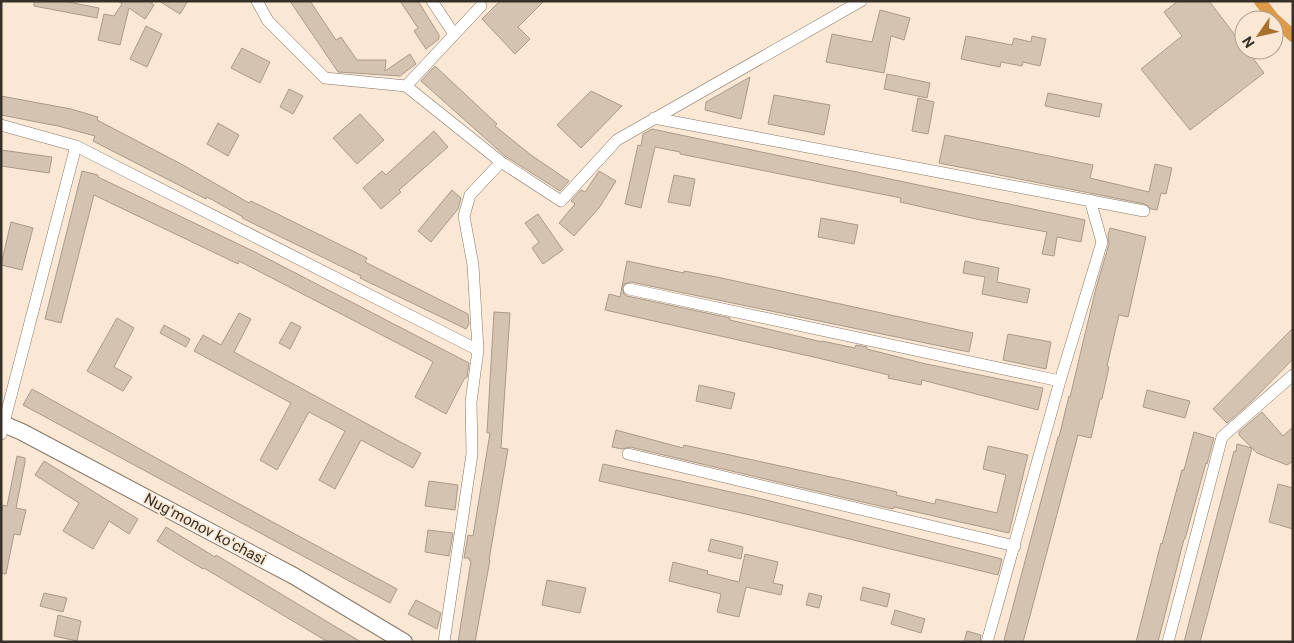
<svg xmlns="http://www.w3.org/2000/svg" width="1294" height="643" font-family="Roboto,sans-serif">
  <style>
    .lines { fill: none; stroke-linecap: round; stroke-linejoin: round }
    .canal { stroke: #dd9b4a; stroke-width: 12 }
    .building { fill: #d4c3b1; stroke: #aa9a89 }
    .minor-casing { stroke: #857564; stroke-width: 12 }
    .secondary-casing { stroke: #857564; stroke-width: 18 }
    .minor { stroke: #fff; stroke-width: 11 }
    .secondary { stroke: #fff; stroke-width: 16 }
    .labels { text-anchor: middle; stroke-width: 4; stroke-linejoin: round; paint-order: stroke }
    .street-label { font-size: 15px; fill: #363028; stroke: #fae8d5 }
  </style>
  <rect width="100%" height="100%" fill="#fae8d5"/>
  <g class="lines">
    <!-- canal -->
    <path class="canal" d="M 1260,1 L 1273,18 L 1293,36"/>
  </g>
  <!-- building -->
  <path class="building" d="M 34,1 L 63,1 L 99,8 L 97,18 L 34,6 Z
    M 118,1 L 148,1 L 154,5 L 145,19 L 129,8 L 120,45 L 98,40 L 104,14 L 114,16 L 122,4 Z
    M 159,1 L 188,1 L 180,14 Z
    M 290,1 L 310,1 L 336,40 L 341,37 L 357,60 L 386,60 L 385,71 L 410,54 L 416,64 L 400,76 L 338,72 Z
    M 400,1 L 418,1 L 439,35 L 439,39 L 426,49 L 414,31 L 418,28 Z
    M 500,1 L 544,1 L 518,27 L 530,39 L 515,54 L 482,19 Z
    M 1178,1 L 1209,1 L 1244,47 L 1244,50 L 1247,50 L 1264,73 L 1190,130 L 1141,69 L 1182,36 L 1164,12 Z
    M 880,10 L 910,18 L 904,40 L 891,36 L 884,73 L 826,62 L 832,34 L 872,42 Z
    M 146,26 L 162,34 L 147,67 L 130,59 Z
    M 966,36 L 1012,45 L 1014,38 L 1031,42 L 1032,36 L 1046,39 L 1040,66 L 1023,62 L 1022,66 L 1001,62 L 1000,67 L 961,59 Z
    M 242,48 L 270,62 L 260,83 L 231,68 Z
    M 435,66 L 497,124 L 495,126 L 531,155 L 569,181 L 560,191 L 505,156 L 421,81 Z
    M 887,74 L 930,83 L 927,98 L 884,89 Z
    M 750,77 L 741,119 L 705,110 L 706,102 Z
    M 289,89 L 303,96 L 293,114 L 280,107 Z
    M 591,91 L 622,106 L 581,148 L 557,125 Z
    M 1048,93 L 1102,104 L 1099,117 L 1045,106 Z
    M 774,95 L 830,105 L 824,135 L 768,124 Z
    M 1,96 L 71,109 L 98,117 L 97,120 L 183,165 L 249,203 L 251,201 L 367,258 L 365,262 L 468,314 L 469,324 L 466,329 L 360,278 L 361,276 L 242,218 L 243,217 L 207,197 L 206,199 L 93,141 L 95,136 L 58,126 L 1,115 Z
    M 918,98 L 934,102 L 928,134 L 912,131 Z
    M 360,114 L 384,140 L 357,164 L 333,138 Z
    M 218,123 L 239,135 L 228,156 L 207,144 Z
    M 652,129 L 1085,220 L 1081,242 L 1057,237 L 1054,256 L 1042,254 L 1047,232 L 976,219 L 900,202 L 901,198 L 680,154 L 680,152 L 655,147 L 641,208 L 625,204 L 638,145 L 641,146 L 643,134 Z
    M 434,131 L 448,147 L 399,190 L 401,192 L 381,209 L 363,188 L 382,171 L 386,175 Z
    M 945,135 L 1093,165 L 1090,178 L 1149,192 L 1155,164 L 1172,168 L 1166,194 L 1161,193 L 1157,210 L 1151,209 L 1145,204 L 939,163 Z
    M 1,150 L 52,157 L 49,173 L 1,166 Z
    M 82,171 L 98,175 L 98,177 L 255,252 L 469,363 L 467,377 L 464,379 L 446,414 L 415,397 L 433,362 L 430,360 L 239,261 L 238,264 L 94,195 L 61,323 L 45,319 Z
    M 599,171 L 616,181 L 599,208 L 574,236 L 559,223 L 575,204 L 571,201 L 581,190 L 585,192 Z
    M 674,175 L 695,179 L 690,206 L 668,202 Z
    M 452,190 L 461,198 L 458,209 L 431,242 L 418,231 Z
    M 538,214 L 563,250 L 543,264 L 532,248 L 539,242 L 525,223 Z
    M 821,218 L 858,225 L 854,244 L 818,237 Z
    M 11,222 L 33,228 L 22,270 L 1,265 Z
    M 1110,228 L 1146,237 L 1128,317 L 1119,315 L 1107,366 L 1109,367 L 1102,399 L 1100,399 L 1091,438 L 1078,435 L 1023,642 L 1010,642 L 1004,640 L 1058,437 L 1059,437 L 1069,396 L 1070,397 L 1096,288 L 1109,244 L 1108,235 Z
    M 627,261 L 684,273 L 684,271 L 717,277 L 973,333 L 969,352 L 631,282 L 624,284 L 622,288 L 624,294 L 627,296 L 730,318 L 730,320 L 822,342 L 822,341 L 855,348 L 856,345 L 867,347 L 867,349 L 926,364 L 1043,388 L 1038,410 L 922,380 L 921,385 L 888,378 L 889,375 L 818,358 L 605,310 L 609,294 L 620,297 Z
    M 965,261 L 999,268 L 997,282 L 1030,289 L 1027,303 L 982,294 L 985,277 L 963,273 Z
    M 494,312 L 510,313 L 501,448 L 508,449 L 489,560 L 490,560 L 475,642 L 458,642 L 471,561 L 469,560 L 469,558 L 464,558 L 468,535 L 473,536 L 490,433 L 487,433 Z
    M 239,313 L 251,319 L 234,352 L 421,453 L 413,468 L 361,440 L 335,489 L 319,480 L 345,431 L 309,412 L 277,470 L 260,460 L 291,403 L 194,351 L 203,335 L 221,345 Z
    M 117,318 L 134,328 L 114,367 L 132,377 L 123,391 L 87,371 Z
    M 291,322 L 301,327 L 290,349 L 279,343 Z
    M 164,325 L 190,339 L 186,347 L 160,333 Z
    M 1293,328 L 1293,359 L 1252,401 L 1227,423 L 1213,409 Z
    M 1008,334 L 1051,342 L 1046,369 L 1003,360 Z
    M 699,385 L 735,393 L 731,409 L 696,401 Z
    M 32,389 L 230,499 L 397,589 L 390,603 L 23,405 Z
    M 1147,390 L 1190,401 L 1185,418 L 1143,407 Z
    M 1262,412 L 1283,436 L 1293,427 L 1293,461 L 1287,465 L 1257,453 L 1252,448 L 1200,642 L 1184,642 L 1234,451 L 1236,452 L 1237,444 L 1252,448 L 1239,435 L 1239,432 Z
    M 616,430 L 683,448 L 684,445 L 863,484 L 897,492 L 896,495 L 935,504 L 936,499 L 997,513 L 1006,475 L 983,469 L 988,446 L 1028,455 L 1009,533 L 894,507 L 893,509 L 871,504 L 630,447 L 622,449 L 612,447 Z
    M 1194,432 L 1214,438 L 1207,464 L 1206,463 L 1185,539 L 1184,539 L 1158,642 L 1136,642 L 1161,543 L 1162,544 L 1182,470 L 1184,470 Z
    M 17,456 L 25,458 L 25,462 L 16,508 L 26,510 L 20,535 L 14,534 L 6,574 L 1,573 L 1,515 L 3,505 L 7,506 Z
    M 44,461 L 138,519 L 129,534 L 109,521 L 93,549 L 63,531 L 79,503 L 35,475 Z
    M 603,464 L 754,497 L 1002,559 L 998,575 L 750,515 L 599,481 Z
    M 429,481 L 458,485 L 455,510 L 425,506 Z
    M 1278,484 L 1293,488 L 1293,529 L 1269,522 Z
    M 166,527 L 215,557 L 216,555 L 361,642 L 329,642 L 323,639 L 204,568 L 203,569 L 178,554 L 157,541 Z
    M 428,530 L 453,533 L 449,556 L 425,552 Z
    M 711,539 L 743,547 L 741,559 L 708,551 Z
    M 745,554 L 778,562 L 773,583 L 783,585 L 781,595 L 746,587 L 739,617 L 717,612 L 721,594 L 669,581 L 673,562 L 708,571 L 707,574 L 739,582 Z
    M 547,580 L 586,588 L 580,613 L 542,605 Z
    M 863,587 L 890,594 L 887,607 L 860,600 Z
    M 44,593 L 67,598 L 63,612 L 40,606 Z
    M 809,593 L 822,596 L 819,608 L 806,605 Z
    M 416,600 L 441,613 L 437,629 L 408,614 Z
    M 895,610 L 925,619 L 921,633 L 891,624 Z
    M 58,615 L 81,621 L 77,641 L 54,636 Z
    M 967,631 L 981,635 L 980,642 L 964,642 Z"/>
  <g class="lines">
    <defs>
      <path id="minor" d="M 257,1 L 268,21 L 325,78 L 406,86 L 501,162 L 561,201 L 617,140 L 861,1
        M 432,1 L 454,34
        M 406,86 L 481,6
        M 654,118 L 1144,211
        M 1,125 L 76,146 L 478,350
        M 629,289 L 1060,381
        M 1,434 L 76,146
        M 628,454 L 1015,546
        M 444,642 L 472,454 L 471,402 L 478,350 L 473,265 L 464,216 L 470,195 L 501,162
        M 987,642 L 1060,381 L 1102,242 L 1090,200
        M 1168,642 L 1222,437 L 1293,375"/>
      <path id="secondary" d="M 1,423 L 22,432 L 294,576 L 404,642"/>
    </defs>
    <!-- minor casing -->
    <use href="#minor" class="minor-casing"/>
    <!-- secondary casing -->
    <use href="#secondary" class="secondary-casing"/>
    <!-- minor -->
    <use href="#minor" class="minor"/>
    <!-- secondary -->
    <use href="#secondary" class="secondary"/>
  </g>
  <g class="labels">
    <!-- street labels -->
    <g class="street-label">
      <text transform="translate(205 529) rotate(28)" y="5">Nugʻmonov koʻchasi</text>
    </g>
  </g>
  <!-- border -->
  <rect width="1294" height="643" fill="none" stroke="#363028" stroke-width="5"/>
  <!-- north arrow -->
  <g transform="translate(1259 35) rotate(236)"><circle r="24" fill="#fae8d5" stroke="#ac9e90"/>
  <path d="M0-4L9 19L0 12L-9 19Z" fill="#a7712c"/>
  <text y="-8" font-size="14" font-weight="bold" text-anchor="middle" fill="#363028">N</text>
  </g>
</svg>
